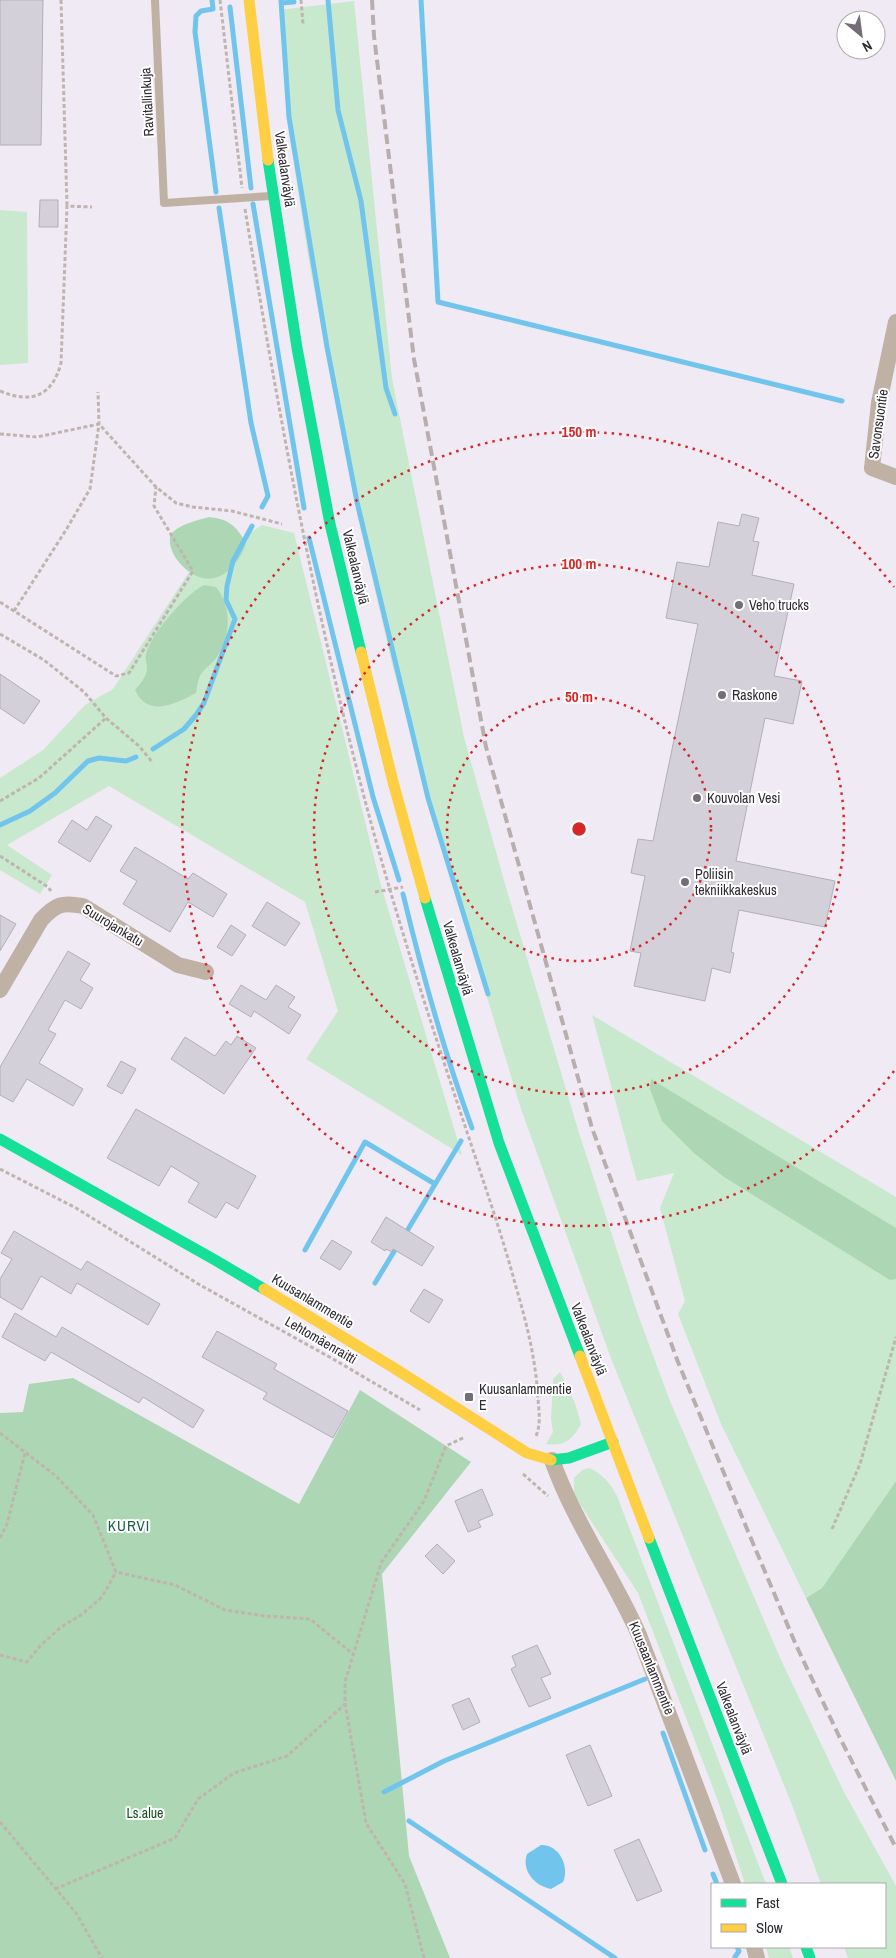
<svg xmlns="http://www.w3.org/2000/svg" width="896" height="1958" font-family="'Archivo Narrow',sans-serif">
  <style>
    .green { fill: #c8e9cd }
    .forest { fill: #add6b4 }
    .water { fill: #71c5ed }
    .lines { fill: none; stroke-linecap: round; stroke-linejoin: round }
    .stream { stroke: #71c5ed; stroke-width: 5 }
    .building { fill: #d3d0d9; stroke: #b1afb8 }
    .path { stroke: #c0b4af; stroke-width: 3; stroke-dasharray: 4 2.5; stroke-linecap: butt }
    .lane { stroke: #c0b1a5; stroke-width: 8 }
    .street { stroke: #c0b1a5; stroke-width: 16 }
    .fast { stroke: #16e098; stroke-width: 11 }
    .slow { stroke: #ffcf43; stroke-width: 11 }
    .rail { stroke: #b9aeae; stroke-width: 4; stroke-dasharray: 10 5; stroke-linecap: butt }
    .ring { fill: none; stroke: #d62828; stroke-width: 2.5; stroke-dasharray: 2.5 5 }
    .poi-dot { fill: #736e76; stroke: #fff; stroke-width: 2 }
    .labels { text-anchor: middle; stroke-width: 4; stroke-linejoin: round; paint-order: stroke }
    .street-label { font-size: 14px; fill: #2f2b32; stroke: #fff }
    .poi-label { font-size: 14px; fill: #2f2b32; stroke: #fff; text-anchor: start }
    .park-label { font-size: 14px; fill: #185122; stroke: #fff }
    .neighbourhood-label { font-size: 15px; letter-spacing: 1px; fill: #195f47; stroke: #fff }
    .centre { fill: #d62828; stroke: #fff; stroke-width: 2.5 }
    .ring-label { font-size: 15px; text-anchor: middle; font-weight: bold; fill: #d62828; stroke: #fff; stroke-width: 4; stroke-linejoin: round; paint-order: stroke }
  </style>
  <rect width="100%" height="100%" fill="#f0eaf5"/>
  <!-- green -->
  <path class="green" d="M 354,1 L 392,379 L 464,737 L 505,884 L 579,1133 L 638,1315 L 670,1401 L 781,1660 L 844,1792 L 896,1886 L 896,1958 L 848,1958 L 844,1947 L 885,1947 L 885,1884 L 821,1884 L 792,1805 L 612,1361 L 521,1109 L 452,882 L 393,668 L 357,513 L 309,262 L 287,119 L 279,10 Z
    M 0,210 L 27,212 L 28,363 L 0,365 Z
    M 262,525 L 294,533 L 380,882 L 462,1155 L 306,1059 L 338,1011 L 305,902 L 109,786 L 7,845 L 52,875 L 40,894 L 0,870 L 0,778 L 43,750 L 85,705 L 113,689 L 189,572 Z
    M 592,1015 L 896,1197 L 896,1481 L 822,1588 L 806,1598 L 721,1424 L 678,1314 L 685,1301 L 660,1208 L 674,1173 L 637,1181 Z
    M 560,1372 L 575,1403 L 581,1424 C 573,1439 564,1447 546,1444 L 553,1432 L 551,1419 L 553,1379 Z
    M 589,1468 C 602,1473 610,1483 617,1496 L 766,1884 L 745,1884 L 718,1801 L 638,1593 L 578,1501 L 574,1493 L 574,1478 L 582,1470 Z
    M 766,1947 L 789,1947 L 793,1958 L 769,1958 Z"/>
  <!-- forest -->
  <path class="forest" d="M 209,517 C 229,519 236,526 246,543 C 243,553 238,561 230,569 C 199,600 158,547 173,532 C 181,524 198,520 209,517 Z
    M 204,585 L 216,587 C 232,608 231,634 217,657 C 213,663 205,668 201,674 C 198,679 197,687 196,693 C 175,704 148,718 135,690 C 141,683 147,676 147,667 C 147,663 145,659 146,655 C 150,634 186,594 204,585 Z
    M 651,1079 L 896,1228 L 896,1279 L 890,1280 L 724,1177 L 694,1153 L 662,1121 L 650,1089 Z
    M 73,1378 L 299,1504 L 360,1390 L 471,1462 L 382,1574 L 409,1856 L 450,1958 L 0,1958 L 0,1413 L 23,1412 L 29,1384 Z
    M 896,1481 L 896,1781 L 806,1598 L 822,1588 Z"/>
  <!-- water -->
  <path class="water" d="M 541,1845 C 559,1844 570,1867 563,1882 L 551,1889 C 535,1886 521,1871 527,1854 Z"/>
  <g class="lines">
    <!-- stream -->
    <path class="stream" d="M 212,0 L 213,9 L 201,11 L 196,16 L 195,32 L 216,192
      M 281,0 L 289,117 L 327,347 L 357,502 L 428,798 L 488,994
      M 328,0 L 338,110 L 361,201 L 386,388 L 395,414
      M 421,0 L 438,302 L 842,401
      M 281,3 L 294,2
      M 230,7 L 251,188
      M 253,204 L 304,508
      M 219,208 L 251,423 L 268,496 L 262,507
      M 309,538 L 373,797 L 399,880
      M 153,749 L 184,729 L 196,715 L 204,703 L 235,619 L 226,600 L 227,586 L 233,561 L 252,526
      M 0,825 L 30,811 L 55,793 L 88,761 L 99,758 L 126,761 L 136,757
      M 403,894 C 422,973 444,1052 472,1128
      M 404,1236 L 461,1141
      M 305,1250 L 365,1142 L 435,1184
      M 375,1283 L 398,1245
      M 663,1733 L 705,1850
      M 384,1792 L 444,1761 L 645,1679
      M 409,1821 L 615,1958
      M 713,1874 L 717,1884
      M 735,1957 L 739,1951 L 737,1947"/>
  </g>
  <!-- building -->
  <path class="building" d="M 0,0 L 43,0 L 41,145 L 0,145 Z
    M 40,200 L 58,200 L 58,227 L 39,227 Z
    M 742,514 L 759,518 L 753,541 L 759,542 L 752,575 L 794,584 L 774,676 L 802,681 L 793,724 L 765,718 L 736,861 L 835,881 L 825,927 L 739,910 L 731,952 L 734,953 L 730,973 L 712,968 L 705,1001 L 634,986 L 641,953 L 630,951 L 645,876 L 631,873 L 638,839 L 653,841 L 698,624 L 666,618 L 677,562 L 709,567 L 718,522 L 739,526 Z
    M 0,674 L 40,701 L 24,724 L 0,708 Z
    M 96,816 L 112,826 L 90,862 L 58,842 L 72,820 L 87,830 Z
    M 135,847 L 188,879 L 193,873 L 227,894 L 213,917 L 188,902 L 170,932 L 123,904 L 137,881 L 120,871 Z
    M 267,902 L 300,923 L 285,946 L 252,926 Z
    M 0,915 L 16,924 L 0,951 Z
    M 231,925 L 246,935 L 232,956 L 217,947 Z
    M 68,951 L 90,964 L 80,980 L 93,988 L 81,1009 L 65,1000 L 48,1030 L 56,1034 L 39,1063 L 83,1089 L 73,1106 L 27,1079 L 13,1102 L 0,1095 L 0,1067 Z
    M 241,985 L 266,1000 L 276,985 L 295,997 L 288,1007 L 301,1015 L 289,1034 L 254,1011 L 251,1017 L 229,1004 Z
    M 237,1036 L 256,1048 L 224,1094 L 171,1059 L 185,1037 L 215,1056 L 226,1041 L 231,1045 Z
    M 121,1061 L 136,1069 L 122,1094 L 107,1086 Z
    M 136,1109 L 256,1176 L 238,1209 L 226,1202 L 216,1218 L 188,1202 L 199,1183 L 171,1166 L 159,1186 L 107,1158 Z
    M 386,1217 L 434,1247 L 422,1266 L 393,1249 L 392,1252 L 386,1249 L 385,1251 L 371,1242 Z
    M 14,1231 L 81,1270 L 87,1261 L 160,1304 L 148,1325 L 77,1283 L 71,1294 L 41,1276 L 22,1310 L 0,1297 L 0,1279 L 12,1259 L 1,1253 Z
    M 332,1240 L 352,1252 L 340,1270 L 320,1258 Z
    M 424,1289 L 443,1300 L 429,1323 L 410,1311 Z
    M 15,1313 L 56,1337 L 62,1327 L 204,1410 L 193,1428 L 143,1397 L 139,1403 L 51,1352 L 45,1361 L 2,1337 Z
    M 217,1331 L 277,1364 L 274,1369 L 348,1411 L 333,1438 L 263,1399 L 267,1393 L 202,1357 Z
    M 482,1489 L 493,1515 L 478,1521 L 481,1527 L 468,1532 L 455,1501 Z
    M 437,1544 L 455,1561 L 443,1574 L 425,1556 Z
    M 537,1645 L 551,1674 L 541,1678 L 551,1698 L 529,1707 L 511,1669 L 516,1666 L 512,1656 Z
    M 469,1698 L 480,1722 L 463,1730 L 452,1705 Z
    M 590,1745 L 612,1796 L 588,1806 L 566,1755 Z
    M 639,1839 L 662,1891 L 637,1901 L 614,1850 Z"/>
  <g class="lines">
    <!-- path -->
    <path class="path" d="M 61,0 L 67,206
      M 220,0 L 242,188
      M 301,0 L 303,24
      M 245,209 C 277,404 312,598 362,789 C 394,912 434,1033 474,1153 C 489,1198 504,1242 516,1287 C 527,1324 536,1361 538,1399 C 539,1412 541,1424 536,1436
      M 0,391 C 31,404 52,397 61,363 L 67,206 L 92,207
      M 0,434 L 37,437 L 99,424 L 156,487 L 176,503 L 193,507 L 232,511 L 282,524
      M 0,602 L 116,676 L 129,673 L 193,571 L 154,506 L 156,487
      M 14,611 L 66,530 L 90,489 L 99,424 L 98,392
      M 0,634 L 44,660 L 84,692 L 106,718 L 139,746 L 153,763
      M 0,801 L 39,778 L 106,718
      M 0,856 L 48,887 L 51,891
      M 375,892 L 403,887
      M 0,1169 L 76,1208 L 200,1285 L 333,1359 L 420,1410
      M 0,1433 L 56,1476 L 93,1515 L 116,1572 L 175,1585 L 225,1610 L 265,1616 L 310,1619 L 353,1654
      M 523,1474 L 548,1496
      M 832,1529 L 860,1464 L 896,1337
      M 0,1538 L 7,1524 L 25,1453
      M 0,1655 L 27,1662 L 40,1646 L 61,1627 L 81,1615 L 102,1597 L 116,1572
      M 0,1822 L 76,1913 L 102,1958
      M 55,1889 L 175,1838 L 198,1799 L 234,1773 L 287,1756 L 345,1704
      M 424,1958 L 405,1884 L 366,1823 L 345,1703 L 345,1682 L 381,1563 L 424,1501 L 446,1446 L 465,1437"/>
    <!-- lane -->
    <path class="lane" d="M 155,0 L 164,203 L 271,196"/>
    <!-- street -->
    <path class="street" d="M 896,322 L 879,403 L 872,468 L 896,477
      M 0,990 L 41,920 C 56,904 62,902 83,906 L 178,965 L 206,972
      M 552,1460 C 574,1522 613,1576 639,1635 L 733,1884
      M 754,1947 L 757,1958"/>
    <!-- fast -->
    <path class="fast" d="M 268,160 L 297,348 L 330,524 L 361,652
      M 425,898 L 499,1143 L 580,1356
      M 0,1139 L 215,1260 L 264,1289
      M 551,1460 L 569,1458 L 613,1442
      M 649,1538 L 782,1884
      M 806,1947 L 810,1958"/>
    <!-- slow -->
    <path class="slow" d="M 249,0 L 268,160
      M 361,652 L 393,782 L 425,898
      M 264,1289 L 394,1368 L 527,1453 L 551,1460
      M 580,1356 L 649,1538"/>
    <!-- rail -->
    <path class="rail" d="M 372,0 L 374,36 L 414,359 L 486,747 L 592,1128 L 678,1362 L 752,1541 L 796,1645 L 839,1736 L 896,1848"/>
  </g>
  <!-- distance rings -->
  <g class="ring">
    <circle cx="579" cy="829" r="132"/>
    <circle cx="579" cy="829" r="265"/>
    <path d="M894 1071A397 397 0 1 1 894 587"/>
  </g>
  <!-- markers -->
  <g class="poi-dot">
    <circle cx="739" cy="605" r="5"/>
    <circle cx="722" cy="695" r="5"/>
    <circle cx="697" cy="798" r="5"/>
    <circle cx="685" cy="882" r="5"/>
    <rect x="464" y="1392" width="10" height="10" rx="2.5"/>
  </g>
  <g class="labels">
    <!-- street labels -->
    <g class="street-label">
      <text transform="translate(147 102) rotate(-93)" y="5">Ravitallinkuja</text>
      <text transform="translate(285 169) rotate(82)" y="5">Valkealanväylä</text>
      <text transform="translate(878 424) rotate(-82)" y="5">Savonsuontie</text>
      <text transform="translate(356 567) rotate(77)" y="5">Valkealanväylä</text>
      <text transform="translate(113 925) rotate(31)" y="5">Suurojankatu</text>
      <text transform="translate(458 958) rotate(74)" y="5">Valkealanväylä</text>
      <text transform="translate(313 1301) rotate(31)" y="5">Kuusanlammentie</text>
      <text transform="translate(589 1339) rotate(69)" y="5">Valkealanväylä</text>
      <text transform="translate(321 1340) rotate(30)" y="5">Lehtomäenraitti</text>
      <text transform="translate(652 1668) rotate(68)" y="5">Kuusaanlammentie</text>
      <text transform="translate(734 1718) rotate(69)" y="5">Valkealanväylä</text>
    </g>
    <!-- poi labels -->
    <g class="poi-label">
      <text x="749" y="610">Veho trucks</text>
      <text x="732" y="700">Raskone</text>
      <text x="707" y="803">Kouvolan Vesi</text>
      <text x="695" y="879">Poliisin<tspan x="695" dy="16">tekniikkakeskus</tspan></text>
      <text x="479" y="1394">Kuusanlammentie<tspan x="479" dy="16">E</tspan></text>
    </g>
    <!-- park labels -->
    <g class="park-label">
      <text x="145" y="1818">Ls.alue</text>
    </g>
    <!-- neighbourhood labels -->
    <g class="neighbourhood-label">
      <text x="129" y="1531">KURVI</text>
    </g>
  </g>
  <circle cx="579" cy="829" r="8" class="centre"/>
  <g class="ring-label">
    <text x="579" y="437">150 m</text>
    <text x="579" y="569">100 m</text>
    <text x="579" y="702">50 m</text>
  </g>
  <!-- legend -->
  <rect x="711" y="1883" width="175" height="65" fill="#ffffff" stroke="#acaaad"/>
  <rect x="721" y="1899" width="25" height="8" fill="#16e098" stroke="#acaaad"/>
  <text x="756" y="1908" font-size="15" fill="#2f2b32">Fast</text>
  <rect x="721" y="1924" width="25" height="8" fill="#ffcf43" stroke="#acaaad"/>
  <text x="756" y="1933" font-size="15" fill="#2f2b32">Slow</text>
  <!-- north arrow -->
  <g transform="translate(861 35) rotate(151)"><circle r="24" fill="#ffffff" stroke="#acaaad"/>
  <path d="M0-4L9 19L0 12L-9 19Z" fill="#736e76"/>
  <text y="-8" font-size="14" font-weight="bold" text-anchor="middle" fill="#2f2b32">N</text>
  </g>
</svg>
